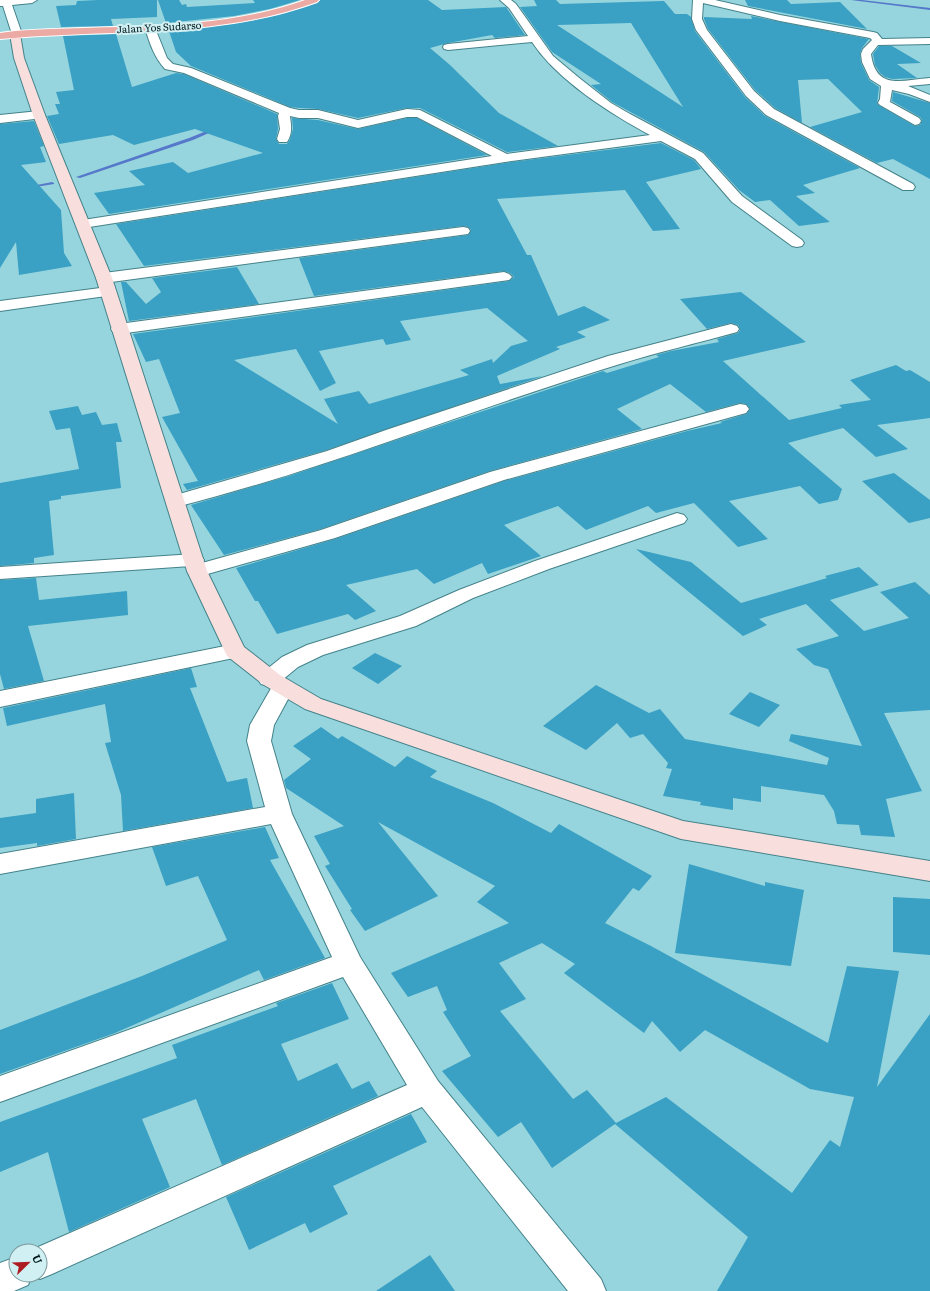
<svg xmlns="http://www.w3.org/2000/svg" width="930" height="1291" font-family="Literata,serif">
  <style>
    .lines { fill: none; stroke-linecap: round; stroke-linejoin: round }
    .stream { fill: #5678ca; fill-rule: evenodd }
    .building { fill: #3aa0c4; fill-rule: evenodd }
    .minor-casing { stroke: #44828a; stroke-width: 2 }
    .secondary-casing { stroke: #44828a; stroke-width: 2 }
    .trunk-casing { stroke: #fff; stroke-width: 2 }
    .minor { fill: #fff; fill-rule: evenodd }
    .secondary { fill: #f8dfdd; fill-rule: evenodd }
    .trunk { fill: #ecaaa4; fill-rule: evenodd }
    .labels { text-anchor: middle; stroke-width: 4; stroke-linejoin: round; paint-order: stroke }
    .far-street-label { font-size: 10px; fill: #00171a; stroke: #d1f0f3 }
  </style>
  <rect width="100%" height="100%" fill="#96d5dd"/>
  <g class="lines">
    <!-- stream -->
    <path class="stream" d="M 851,0 L 862,0 L 930,8 L 930,10 Z
      M 214,128 L 218,129 L 193,140 L 80,178 L 76,177 L 189,138 Z
      M 52,182 L 54,183 L 54,184 L 29,188 L 27,187 Z"/>
  </g>
  <!-- building -->
  <path class="building" d="M 98,0 L 157,0 L 157,17 L 111,19 L 113,26 L 61,27 L 56,6 L 76,5 L 77,1 Z
    M 158,0 L 179,0 L 182,5 L 186,4 L 187,7 L 255,3 L 253,0 L 300,0 L 270,9 L 234,16 L 166,23 Z
    M 320,0 L 428,0 L 442,10 L 506,7 L 525,35 L 495,38 L 492,35 L 448,43 L 430,48 L 450,65 L 499,113 L 558,146 L 507,152 L 420,108 L 407,108 L 358,118 L 318,109 L 299,108 L 290,107 L 191,66 L 176,52 L 169,31 L 240,23 L 279,15 L 317,3 Z
    M 534,0 L 556,0 L 560,4 L 664,1 L 675,14 L 687,14 L 691,17 L 695,31 L 745,97 L 765,116 L 860,168 L 803,185 L 815,193 L 796,196 L 830,222 L 799,226 L 770,200 L 755,202 L 739,190 L 704,152 L 612,102 L 591,85 L 601,84 L 552,52 L 520,7 L 537,6 ZM 631,23 L 683,107 L 557,25 Z
    M 745,0 L 787,0 L 791,4 L 840,2 L 867,29 L 748,6 Z
    M 751,16 L 869,39 L 862,48 L 860,54 L 861,63 L 869,80 L 879,87 L 877,104 L 915,126 L 920,125 L 922,120 L 920,117 L 892,101 L 893,92 L 930,103 L 930,179 L 893,159 L 877,163 L 810,127 L 862,112 L 828,79 L 798,80 L 802,123 L 775,108 L 755,90 L 708,29 L 704,19 L 704,17 L 752,19 Z
    M 116,34 L 132,87 L 176,73 L 184,74 L 277,114 L 278,129 L 276,139 L 279,144 L 287,144 L 290,139 L 293,129 L 292,118 L 318,120 L 358,129 L 407,118 L 417,118 L 487,155 L 109,214 L 94,193 L 145,185 L 129,171 L 173,162 L 188,173 L 263,153 L 195,129 L 134,145 L 113,135 L 59,144 L 47,116 L 59,114 L 55,104 L 60,104 L 56,92 L 74,90 L 63,36 Z
    M 879,46 L 892,46 L 921,63 L 897,64 L 917,78 L 892,79 L 885,77 L 880,73 L 875,65 L 873,54 Z
    M 34,121 L 44,146 L 40,147 L 46,162 L 21,165 L 61,210 L 64,253 L 72,266 L 19,275 L 16,242 L 0,268 L 0,124 Z
    M 661,143 L 694,160 L 701,169 L 646,182 L 680,229 L 653,231 L 625,190 L 497,199 L 527,255 L 531,255 L 558,316 L 584,306 L 610,320 L 577,332 L 586,337 L 556,347 L 560,349 L 497,376 L 500,384 L 543,376 L 327,450 L 187,490 L 183,484 L 198,481 L 162,417 L 180,413 L 159,359 L 146,362 L 133,334 L 509,281 L 514,277 L 510,273 L 504,271 L 314,296 L 299,258 L 468,235 L 471,230 L 468,227 L 463,226 L 144,266 L 116,224 L 505,163 ZM 487,308 L 528,341 L 511,346 L 493,363 L 492,359 L 460,370 L 469,375 L 369,404 L 359,391 L 324,399 L 338,424 L 234,360 L 296,349 L 320,391 L 336,383 L 319,351 L 383,339 L 386,345 L 411,340 L 400,321 Z
    M 237,267 L 259,304 L 129,321 L 121,282 L 126,282 L 146,304 L 161,292 L 152,278 Z
    M 741,292 L 806,342 L 723,361 L 789,420 L 842,408 L 839,405 L 871,400 L 850,380 L 896,365 L 906,371 L 910,370 L 930,382 L 930,418 L 877,425 L 908,449 L 876,457 L 843,428 L 788,443 L 842,489 L 838,500 L 819,504 L 800,486 L 729,501 L 768,539 L 738,547 L 694,503 L 656,513 L 648,506 L 586,530 L 558,506 L 504,525 L 541,556 L 488,574 L 482,563 L 434,584 L 417,569 L 346,585 L 376,611 L 355,620 L 348,614 L 277,634 L 258,601 L 255,601 L 236,568 L 335,539 L 504,481 L 687,431 L 722,423 L 720,422 L 746,414 L 750,409 L 746,404 L 740,403 L 706,412 L 670,384 L 617,409 L 642,429 L 490,471 L 321,529 L 224,555 L 191,505 L 289,476 L 603,371 L 607,373 L 659,357 L 656,355 L 671,351 L 719,342 L 717,339 L 738,333 L 740,330 L 738,325 L 731,323 L 707,329 L 680,299 Z
    M 78,406 L 82,415 L 96,412 L 102,425 L 117,423 L 122,442 L 116,442 L 121,488 L 61,496 L 61,499 L 49,501 L 54,555 L 34,558 L 34,563 L 0,566 L 0,483 L 79,469 L 70,428 L 56,430 L 49,411 Z
    M 894,473 L 930,500 L 930,518 L 909,523 L 862,481 Z
    M 636,549 L 691,562 L 741,603 L 827,578 L 825,576 L 859,567 L 879,585 L 830,600 L 864,631 L 909,618 L 880,592 L 915,582 L 930,595 L 930,710 L 884,713 L 922,791 L 886,799 L 895,837 L 861,835 L 859,825 L 837,824 L 834,811 L 824,795 L 761,786 L 761,802 L 733,798 L 733,810 L 700,805 L 701,802 L 663,796 L 672,769 L 666,768 L 668,763 L 643,734 L 630,738 L 617,723 L 586,750 L 543,726 L 596,685 L 649,713 L 660,709 L 685,739 L 827,765 L 829,758 L 789,741 L 791,734 L 862,746 L 828,669 L 814,665 L 796,649 L 839,636 L 806,604 L 759,619 L 767,625 L 743,636 Z
    M 36,578 L 39,600 L 127,591 L 128,615 L 28,626 L 44,681 L 4,689 L 0,674 L 0,580 Z
    M 375,653 L 402,666 L 378,684 L 352,668 Z
    M 191,668 L 197,687 L 190,688 L 227,782 L 247,778 L 253,808 L 123,831 L 121,795 L 105,743 L 111,742 L 105,704 L 7,726 L 3,708 Z
    M 750,692 L 780,705 L 759,727 L 729,714 Z
    M 321,727 L 338,739 L 342,736 L 395,767 L 407,756 L 437,771 L 430,777 L 493,803 L 551,833 L 559,824 L 652,876 L 639,891 L 633,888 L 605,923 L 651,946 L 828,1043 L 847,966 L 899,971 L 877,1087 L 930,1014 L 930,1291 L 717,1291 L 748,1237 L 615,1124 L 552,1168 L 521,1122 L 498,1137 L 442,1071 L 471,1056 L 443,1012 L 447,1010 L 437,986 L 408,997 L 391,973 L 509,923 L 477,902 L 495,886 L 378,822 L 438,896 L 365,931 L 350,910 L 352,909 L 325,866 L 330,864 L 314,836 L 344,826 L 286,788 L 284,780 L 311,759 L 293,746 ZM 542,943 L 575,964 L 564,973 L 644,1033 L 652,1021 L 680,1052 L 705,1030 L 810,1089 L 854,1097 L 840,1147 L 830,1140 L 792,1193 L 666,1097 L 616,1123 L 587,1090 L 573,1099 L 500,1011 L 526,999 L 499,963 Z
    M 74,793 L 76,839 L 37,846 L 37,843 L 0,848 L 0,818 L 36,813 L 36,799 Z
    M 265,827 L 279,858 L 270,860 L 325,958 L 264,980 L 259,970 L 115,1033 L 0,1074 L 0,1030 L 142,976 L 227,940 L 198,876 L 166,886 L 152,847 Z
    M 689,864 L 765,886 L 765,882 L 804,890 L 791,966 L 675,953 Z
    M 893,897 L 930,899 L 930,955 L 893,952 Z
    M 332,983 L 349,1019 L 281,1044 L 298,1081 L 337,1063 L 352,1089 L 369,1081 L 378,1096 L 222,1165 L 196,1099 L 142,1119 L 170,1187 L 69,1232 L 48,1152 L 0,1172 L 0,1122 L 177,1058 L 172,1045 L 278,1006 L 276,1003 Z
    M 411,1114 L 427,1142 L 333,1186 L 348,1214 L 310,1233 L 305,1223 L 249,1250 L 226,1197 Z
    M 430,1255 L 455,1291 L 376,1291 Z"/>
  <g class="lines">
    <defs>
      <path id="minor" d="M 0,0 L 37,0 L 32,3 L 12,5 L 21,31 L 20,33 L 12,33 L 11,31 L 3,6 L 0,6 Z
        M 500,0 L 511,0 L 516,4 L 553,56 L 578,77 L 611,103 L 630,114 L 703,153 L 742,196 L 802,240 L 804,243 L 802,246 L 797,247 L 792,246 L 732,202 L 695,159 L 661,141 L 505,162 L 83,228 L 78,227 L 76,224 L 78,221 L 83,220 L 492,156 L 417,117 L 407,117 L 358,128 L 318,118 L 299,118 L 290,116 C 291,125 293,133 287,142 L 279,142 L 277,139 L 280,129 L 278,116 L 279,113 L 184,73 L 165,69 C 154,57 150,44 145,28 L 150,25 L 155,28 L 167,58 L 173,64 L 191,68 L 290,108 L 299,110 L 318,110 L 358,120 L 407,109 L 420,110 L 507,154 L 650,135 C 611,114 557,80 532,42 L 448,50 L 444,49 L 443,47 L 444,45 L 448,44 L 528,36 L 509,8 Z
        M 693,0 L 715,0 L 780,15 L 873,32 L 877,33 L 882,39 L 930,38 L 930,44 L 878,45 L 871,54 C 876,91 902,80 930,78 L 930,84 L 908,86 L 930,95 L 930,102 L 909,94 L 892,90 L 890,102 L 919,118 L 921,121 L 919,124 L 915,125 L 880,105 L 878,103 L 880,99 L 881,86 L 870,79 L 862,62 L 861,54 L 863,49 L 872,40 L 870,38 L 780,21 L 703,3 L 702,19 L 707,30 L 754,91 L 774,109 L 913,184 L 915,187 L 913,190 L 903,190 L 766,115 L 746,96 L 696,30 L 692,19 Z
        M 39,111 L 43,112 L 45,115 L 43,118 L 0,123 L 0,115 Z
        M 463,227 L 468,228 L 470,231 L 468,234 L 104,283 L 99,281 L 96,278 L 99,275 L 104,273 Z
        M 504,272 L 509,274 L 512,277 L 509,280 L 119,334 L 113,332 L 111,329 L 113,326 L 119,324 Z
        M 108,287 L 113,289 L 116,292 L 113,295 L 0,311 L 0,301 Z
        M 731,324 L 737,326 L 739,329 L 737,332 C 698,343 658,352 620,364 C 471,409 327,469 176,507 L 169,505 L 166,501 L 169,497 L 327,451 L 386,430 L 608,356 Z
        M 740,404 L 746,405 L 749,409 L 746,413 L 504,480 L 335,538 L 197,577 L 190,575 L 187,571 L 191,566 L 0,579 L 0,567 L 194,554 L 201,556 L 204,560 L 202,563 L 321,530 L 490,472 Z
        M 677,513 L 684,515 L 687,519 L 684,523 L 549,569 L 473,598 L 416,626 L 323,655 L 298,667 L 281,681 L 291,683 L 294,688 L 274,725 L 271,741 L 292,814 L 360,957 L 438,1081 L 601,1279 L 606,1291 L 568,1291 L 422,1107 L 52,1274 L 40,1279 L 32,1276 L 28,1285 L 14,1291 L 0,1291 L 0,1263 L 16,1257 L 16,1275 L 40,1275 L 40,1251 L 29,1251 L 407,1085 L 343,977 L 0,1102 L 0,1076 L 332,957 L 271,824 L 0,874 L 0,854 L 265,807 L 247,741 L 250,725 L 273,685 L 269,686 L 261,684 L 258,679 L 261,674 L 282,657 L 307,645 L 400,616 L 459,590 L 535,561 Z
        M 235,644 L 243,646 L 246,651 L 243,656 L 0,707 L 0,691 Z"/>
      <path id="secondary" d="M 15,31 L 20,34 L 24,58 L 45,115 L 112,278 L 207,571 L 244,647 L 280,675 L 321,699 L 683,821 L 930,861 L 930,881 L 681,839 L 305,709 L 264,685 L 227,656 L 187,571 L 96,278 L 33,115 L 14,58 L 10,34 Z"/>
      <path id="trunk" d="M 305,0 L 319,0 L 317,2 C 216,39 106,29 0,39 L 0,33 L 15,31 C 110,24 214,33 305,0 Z"/>
    </defs>
    <!-- minor casing -->
    <use href="#minor" class="minor-casing"/>
    <!-- secondary casing -->
    <use href="#secondary" class="secondary-casing"/>
    <!-- trunk casing -->
    <use href="#trunk" class="trunk-casing"/>
    <!-- minor -->
    <use href="#minor" class="minor"/>
    <!-- secondary -->
    <use href="#secondary" class="secondary"/>
    <!-- trunk -->
    <use href="#trunk" class="trunk"/>
  </g>
  <g class="labels">
    <!-- far-street labels -->
    <g class="far-street-label">
      <text transform="translate(159 27) rotate(-3)" y="4">Jalan Yos Sudarso</text>
    </g>
  </g>
  <!-- north arrow -->
  <g transform="translate(28 1263) rotate(67)"><circle r="19" fill="#d1f0f3" stroke="#7d999c"/>
  <path d="M0-3L7 15L0 10L-7 15Z" fill="#ae1c23"/>
  <text y="-6" font-size="11" font-weight="bold" text-anchor="middle" fill="#00171a">U</text>
  </g>
</svg>
